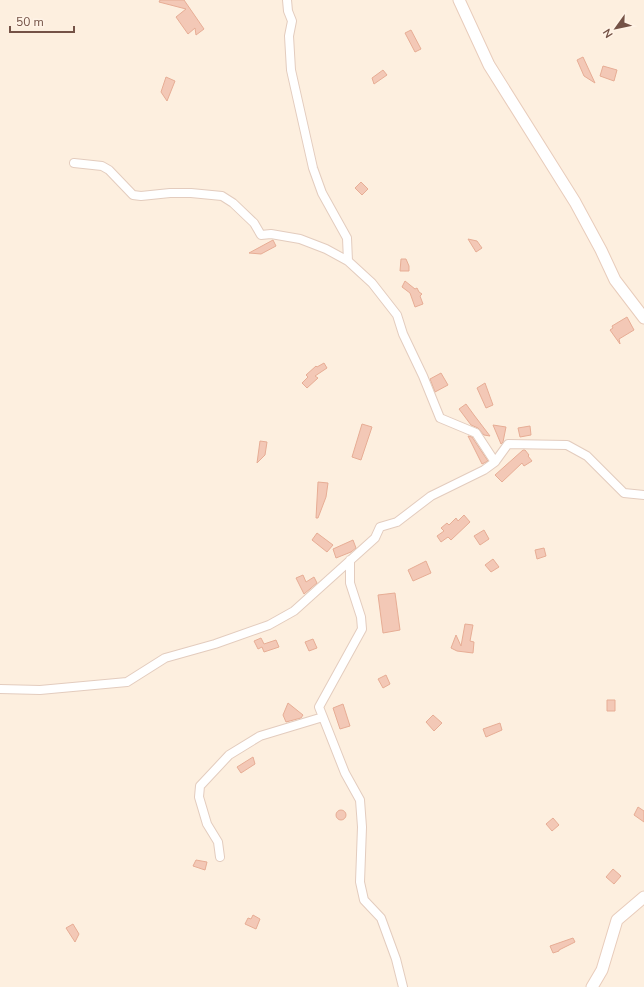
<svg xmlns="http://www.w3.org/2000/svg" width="644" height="987" font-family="'Nunito Sans',sans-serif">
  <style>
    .building { fill: #f3c8b6; stroke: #e7ad95 }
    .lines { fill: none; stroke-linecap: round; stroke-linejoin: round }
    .street-casing { stroke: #e3ccbe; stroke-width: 10 }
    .secondary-casing { stroke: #e8ccbb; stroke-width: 13 }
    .street { stroke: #fff; stroke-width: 8 }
    .secondary { stroke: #fff; stroke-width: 11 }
  </style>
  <rect width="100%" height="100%" fill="#fdefdf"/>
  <!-- building -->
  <path class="building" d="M 160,0 L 184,0 L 204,29 L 196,35 L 195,28 L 188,34 L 176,17 L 186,9 L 159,2 Z
    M 411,30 L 421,49 L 415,52 L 405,33 Z
    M 583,57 L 595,83 L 584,76 L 577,60 Z
    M 603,66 L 617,70 L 614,81 L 600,76 Z
    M 383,70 L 387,75 L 374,84 L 372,78 Z
    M 166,77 L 175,81 L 167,101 L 161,92 Z
    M 361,182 L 368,189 L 362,195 L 355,188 Z
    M 468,239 L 477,241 L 482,248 L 476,252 Z
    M 273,240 L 276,246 L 261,254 L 249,253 Z
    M 401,259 L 406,259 L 409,266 L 409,271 L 400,271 Z
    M 405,281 L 415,289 L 417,288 L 419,292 L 422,294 L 420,296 L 423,304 L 415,307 L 410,293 L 402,287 Z
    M 627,317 L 634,330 L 619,339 L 620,344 L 610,330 L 613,328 L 612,326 Z
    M 324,363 L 327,368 L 315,376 L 318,378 L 307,388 L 302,383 L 308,377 L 306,375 L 316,366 L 317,367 Z
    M 441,373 L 448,385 L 435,392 L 430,379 Z
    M 485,383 L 493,405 L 486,408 L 477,388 Z
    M 466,404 L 474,415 L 490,436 L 484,435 L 478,428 L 471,425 L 459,409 Z
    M 362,424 L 372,427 L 361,460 L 352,457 Z
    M 493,425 L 506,427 L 503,442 L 501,444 Z
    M 530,426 L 531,435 L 520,437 L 518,428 Z
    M 468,436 L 472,437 L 488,461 L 482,464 Z
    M 260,441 L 267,442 L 265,455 L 257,463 Z
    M 523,450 L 525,450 L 529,455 L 528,456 L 532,461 L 524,466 L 522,463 L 502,482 L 495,475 Z
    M 318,482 L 328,483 L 326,497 L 318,518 L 316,518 Z
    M 464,515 L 470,522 L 451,540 L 448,537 L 441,542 L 437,536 L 444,531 L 441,528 L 447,523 L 449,525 L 456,518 L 458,521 Z
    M 484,530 L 489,539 L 480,545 L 474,536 Z
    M 317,533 L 333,545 L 327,552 L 312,540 Z
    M 353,540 L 356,548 L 351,552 L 336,558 L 333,549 Z
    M 544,548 L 546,556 L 537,559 L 535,550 Z
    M 493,559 L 499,567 L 491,572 L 485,565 Z
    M 426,561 L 431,573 L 413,581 L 408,570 Z
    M 303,575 L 306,582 L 314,577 L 317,583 L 304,594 L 296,578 Z
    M 395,593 L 400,630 L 383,633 L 378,595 Z
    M 465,624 L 473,625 L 470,641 L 474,642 L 473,653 L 457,651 L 451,648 L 456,635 L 461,646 Z
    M 261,638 L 264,644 L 276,640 L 279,647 L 264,652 L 262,647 L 258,649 L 254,641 Z
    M 313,639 L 317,648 L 309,651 L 305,642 Z
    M 386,675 L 390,684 L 383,688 L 378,679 Z
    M 607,700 L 615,700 L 615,711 L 607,711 Z
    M 288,703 L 303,715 L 301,718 L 286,722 L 283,715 Z
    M 343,704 L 350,726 L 340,729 L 333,708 Z
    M 433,715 L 442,723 L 434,731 L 426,722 Z
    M 500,723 L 502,730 L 486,737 L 483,729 Z
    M 253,757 L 255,764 L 241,773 L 237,767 Z
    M 638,807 L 644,811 L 644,822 L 634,815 Z
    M336 815a5 5 0 1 1 10 0a5 5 0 1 1-10 0Z
    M 553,818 L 559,825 L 552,831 L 546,824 Z
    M 196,860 L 207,862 L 205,870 L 193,866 Z
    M 613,869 L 621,876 L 614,884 L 606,877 Z
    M 253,915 L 260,919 L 256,929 L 245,924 L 248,918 L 251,919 Z
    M 73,924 L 79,934 L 75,942 L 66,928 Z
    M 573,938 L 575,942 L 559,950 L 559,951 L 553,953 L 550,946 Z"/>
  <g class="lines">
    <defs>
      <path id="street" d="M 287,0 L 288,11 L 292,21 L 289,36 L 291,70 L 313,168 L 322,193 L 347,238 L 348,261
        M 74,163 L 102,166 L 109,170 L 133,195 L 141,196 L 170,193 L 191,193 L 222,196 L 233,203 L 254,223 L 261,235 L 271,234 L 300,239 L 326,249 L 348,261 L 372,283 L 397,315 L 403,334 L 423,376 L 440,418 L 476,433 L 495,462
        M 350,560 L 350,583 L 361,617 L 362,629 L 319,707 L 345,773 L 360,800 L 362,827 L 360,882 L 364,900 L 381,918 L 396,959 L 403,987
        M 0,689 L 40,690 L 127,682 L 165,658 L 215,644 L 269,625 L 294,611 L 375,538 L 380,527 L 397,522 L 431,496 L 484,470 L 495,462 L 508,444 L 567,445 L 587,456 L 624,493 L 644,495
        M 220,857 L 218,842 L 207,824 L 199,797 L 200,786 L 229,755 L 260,736 L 323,717"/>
      <path id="secondary" d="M 459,0 L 489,65 L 575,202 L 601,250 L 615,280 L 644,318
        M 592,987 L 602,970 L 617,920 L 644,897"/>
    </defs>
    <!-- street casing -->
    <use href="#street" class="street-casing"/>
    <!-- secondary casing -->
    <use href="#secondary" class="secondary-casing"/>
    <!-- street -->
    <use href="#street" class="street"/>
    <!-- secondary -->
    <use href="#secondary" class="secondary"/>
  </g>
  <!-- north arrow -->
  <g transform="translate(616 28) rotate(237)" stroke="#fff3e6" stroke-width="3" paint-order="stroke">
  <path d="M0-3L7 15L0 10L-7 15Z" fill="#745246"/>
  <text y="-6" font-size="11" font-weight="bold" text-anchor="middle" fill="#745246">N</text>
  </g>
  <!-- scale -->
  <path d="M10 26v6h64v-6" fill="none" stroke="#745246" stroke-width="2"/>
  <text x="16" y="26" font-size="12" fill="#745246" stroke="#fff3e6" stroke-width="3" paint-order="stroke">50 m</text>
</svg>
